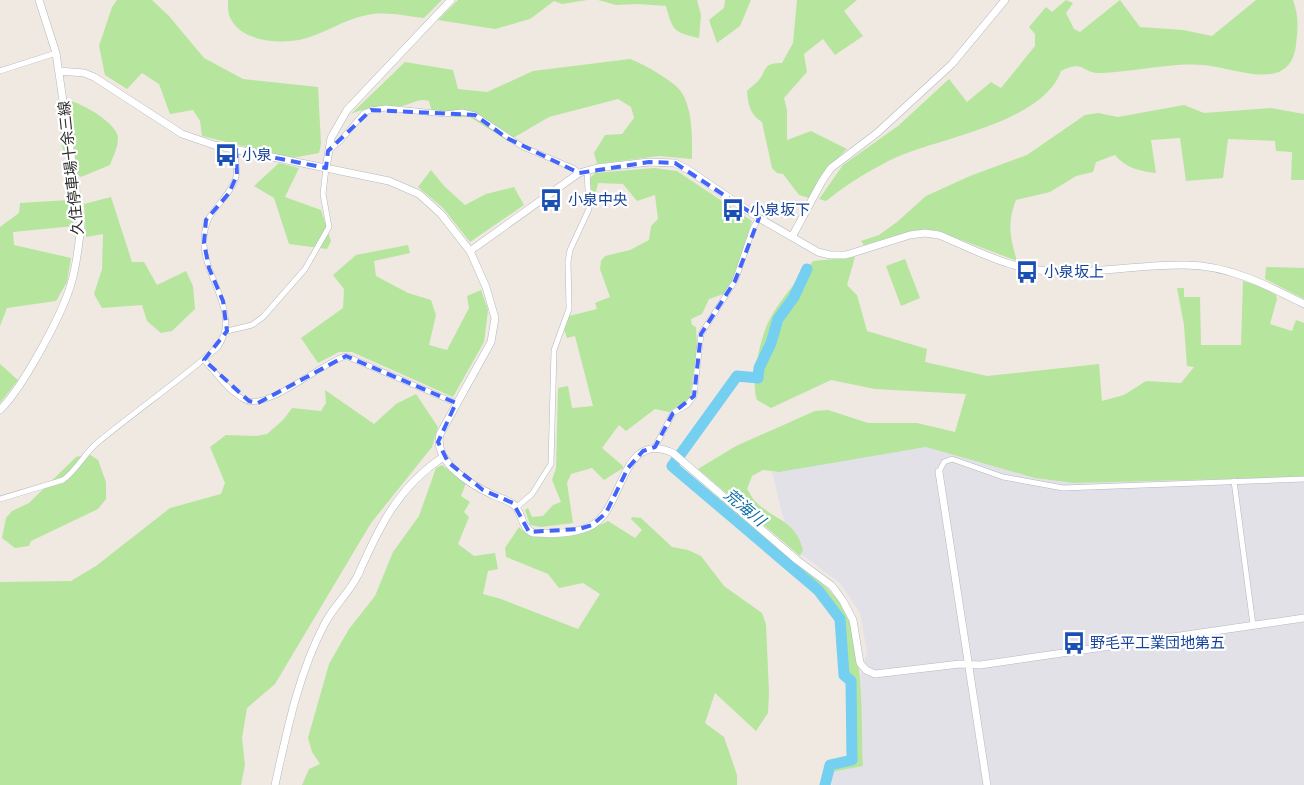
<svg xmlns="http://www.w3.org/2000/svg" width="1304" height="785" font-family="Karla,'Noto Sans JP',sans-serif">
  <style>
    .industrial { fill: #e3e1e8 }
    .green { fill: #b6e59e }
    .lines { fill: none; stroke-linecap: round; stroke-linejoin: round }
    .river { stroke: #75cff0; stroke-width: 11 }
    .street-casing { stroke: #b4b7c1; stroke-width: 6 }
    .secondary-casing { stroke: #b4b7c1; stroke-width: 8 }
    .street { stroke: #fff; stroke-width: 5 }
    .secondary { stroke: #fff; stroke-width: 7 }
    .marked { fill: none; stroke: #4264fb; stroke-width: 4; stroke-dasharray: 10 6; stroke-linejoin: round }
    .labels { text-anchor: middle; stroke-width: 4.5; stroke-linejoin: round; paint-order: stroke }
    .transit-label { font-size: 15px; fill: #164399; stroke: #fff; text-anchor: start }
    .street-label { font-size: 15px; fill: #2e2e2e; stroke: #fff }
    .water-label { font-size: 16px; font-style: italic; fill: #0d6fa3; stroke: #fff }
  </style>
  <rect width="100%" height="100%" fill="#efe9e1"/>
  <!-- industrial -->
  <path class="industrial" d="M 926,447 L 1035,478 L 1074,483 L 1304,476 L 1304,785 L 832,785 L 832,772 L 863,766 L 860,677 L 867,652 L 860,613 L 840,583 L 790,546 L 772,472 Z"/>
  <!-- green -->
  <path class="green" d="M 117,0 L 152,0 L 169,16 L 204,58 L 243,79 L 318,87 L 321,144 L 319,153 L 292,158 L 202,136 L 200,121 L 193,110 L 170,114 L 159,84 L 142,73 L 127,89 L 105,75 L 99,46 L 112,7 Z
    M 228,0 L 442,0 L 424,18 C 406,16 386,11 367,15 C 344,19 323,35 299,40 C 277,44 238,41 229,15 C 228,11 228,5 228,0 Z
    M 458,0 L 587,0 L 562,4 L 554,1 L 530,19 L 495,29 L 438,20 Z
    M 598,0 L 697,0 L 701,15 L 699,38 C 673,32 673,31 666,6 L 638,4 L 616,5 Z
    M 725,0 L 751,0 L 740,26 L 717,43 L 709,20 L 724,8 Z
    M 797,0 L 857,0 L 844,11 L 863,36 L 835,55 L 823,39 L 804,54 L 807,72 L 784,98 L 787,110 L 787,140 L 811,131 L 847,149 L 824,171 L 809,198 L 799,195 L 783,174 L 777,173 L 772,168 L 762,122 C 750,115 748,104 747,91 C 750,88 755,84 759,80 C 768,68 763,63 782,63 L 793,43 Z
    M 1066,0 L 1073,3 L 1066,13 L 1074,29 L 1080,32 L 1120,0 L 1140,27 L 1183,30 L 1212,36 L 1256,0 L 1293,0 C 1299,18 1298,26 1296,45 C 1290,95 1234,67 1203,65 C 1173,62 1133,72 1100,73 C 1081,73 1085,59 1061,71 C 1043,122 943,137 897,157 C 873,168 847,184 826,201 L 819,199 L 843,165 L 898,126 L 949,79 L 967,102 L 991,82 L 1001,88 L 1035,46 L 1035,34 L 1029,27 L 1046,7 L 1052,12 Z
    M 630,59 C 642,63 676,82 682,93 C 693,111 692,139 692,159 L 659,156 L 597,164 L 594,153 L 605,135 L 622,134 L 634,118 L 631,107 L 618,99 L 549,117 L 508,141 L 470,117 L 455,117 L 432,112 L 429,101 C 420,98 415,102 406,105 C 387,110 370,105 351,114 L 405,62 L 453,70 L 458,89 L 487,92 L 533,71 Z
    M 70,101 C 82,103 118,124 118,138 C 118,148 113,156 110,165 L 81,177 C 61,162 52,121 70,101 Z
    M 1184,105 L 1204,113 L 1271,108 L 1304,114 L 1304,180 L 1291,180 L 1292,152 L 1276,151 L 1275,141 L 1228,139 L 1223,178 L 1186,181 L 1180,138 L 1151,140 L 1156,173 C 1139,171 1126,168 1115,155 L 1096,162 L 1093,172 L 1076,176 L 1050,192 L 1016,200 C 1007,223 1010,237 1017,261 L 935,230 L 914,230 L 864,245 L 861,241 L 879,235 L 897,222 L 926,196 L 970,176 L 1027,155 L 1085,115 L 1098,113 L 1118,117 Z
    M 279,163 L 299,168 L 285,197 L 321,210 L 331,241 L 327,249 L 289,244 L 274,198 L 254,186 Z
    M 654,168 L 677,171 L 752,221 L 733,281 L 726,293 L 709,299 L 702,314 L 691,319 L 692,325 L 696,327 L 697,347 L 690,398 L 669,412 L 655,409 L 626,431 L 619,425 L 602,448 L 623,466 L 623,468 L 604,480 L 592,468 L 571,474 L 567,483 L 573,523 L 541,527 L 530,525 L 525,510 L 528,508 L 532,517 L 543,516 L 553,505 L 561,502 L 552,480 L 556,468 L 558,388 L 568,386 L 572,408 L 593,406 L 575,336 L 567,338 L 564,329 L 569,316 L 597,309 L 595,303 L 610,297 L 600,269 L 601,261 L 605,256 L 630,250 L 649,240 L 651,226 L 658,219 L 655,195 L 637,201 L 623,184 L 598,183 L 594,202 L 591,202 L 590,178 L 595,173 Z
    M 431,170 L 444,186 L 465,205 L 486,194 L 514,187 L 524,205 L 470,242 L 443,208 L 418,187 Z
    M 111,197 L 132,262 L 144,262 L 157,285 L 186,271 L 193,286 L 195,309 L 172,331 L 161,333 L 147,321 L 142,305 L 102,308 L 94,294 L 102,269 L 103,234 L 86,237 L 84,204 Z
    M 69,200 L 74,226 L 13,232 L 14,245 L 71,258 L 67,282 L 56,301 L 7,308 L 0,326 L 0,227 L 19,213 L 20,203 Z
    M 408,245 L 410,253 L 374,261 L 376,276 L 408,293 L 431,300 L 436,315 L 429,345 L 447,350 L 469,308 L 467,296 L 481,290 L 488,310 L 484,342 L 453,397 L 352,352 L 339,352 L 318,363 L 301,338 L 343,308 L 344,289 L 333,275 L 356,255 Z
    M 855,257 L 847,285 L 857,295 L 867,331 L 927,349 L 925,362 L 987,376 L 1099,364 L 1102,401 L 1124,395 L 1146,381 L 1181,383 L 1194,367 L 1187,366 L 1184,325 L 1177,288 L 1184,288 L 1184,297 L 1200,297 L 1201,345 L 1241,345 L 1243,281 L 1260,286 L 1276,295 L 1277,299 L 1270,324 L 1292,331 L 1296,320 L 1304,323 L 1304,477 L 1074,483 L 1035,478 L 926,447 L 779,472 L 763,470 L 752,476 L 747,489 C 750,493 752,499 756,502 C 775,521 796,520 803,550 L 800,556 L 698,469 L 736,446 L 815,411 L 828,410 L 868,423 L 917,423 L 955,432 L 966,394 L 875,389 L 831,380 L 771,408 L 757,400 C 750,382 761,333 771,317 C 782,297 799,279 813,261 Z
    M 905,259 L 920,298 L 901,306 L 886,266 Z
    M 1266,267 L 1304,268 L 1304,299 L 1265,279 Z
    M 0,364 L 18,380 L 0,403 Z
    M 325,390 L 374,424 L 396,404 L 416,394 L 438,427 L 432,447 L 371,523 L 275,684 L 247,708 L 242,738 L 245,765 L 241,785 L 0,785 L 0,582 L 71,581 L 96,566 L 170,508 L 221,494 L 225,483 L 210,447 L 226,435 L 257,436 L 267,434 L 283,420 L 292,408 L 321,411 L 326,403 Z
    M 89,454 L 98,460 L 106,482 L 106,499 L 98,509 L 31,541 L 29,546 L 15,548 L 2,538 L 6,518 L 12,511 L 29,503 L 76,457 Z
    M 676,463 L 826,587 C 831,592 837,598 841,604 C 865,641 861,722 863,766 L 832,772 L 832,767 L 855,761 L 853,680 L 846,673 L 841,618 L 820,589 L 708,499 L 675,466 Z
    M 442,465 L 466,483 L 461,496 L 470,502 L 464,512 L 469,517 L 458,544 L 474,556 L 495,553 L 498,569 L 488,571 L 483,594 L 501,599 L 578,629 L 600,594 L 583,583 L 559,588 L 548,574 L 506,557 L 505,548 L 519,527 C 537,548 587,533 608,521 L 635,538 L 642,530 L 631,519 L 632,517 L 641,518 L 672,547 L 688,550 L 701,556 L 724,586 L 762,613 L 766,624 L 769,693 L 768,713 L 756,731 L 715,693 L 705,723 L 724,737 L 737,775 L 737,785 L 302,785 L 309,769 L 320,764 L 312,752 L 308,738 L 329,664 L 349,629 L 375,596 L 393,552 L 419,516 L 436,468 Z"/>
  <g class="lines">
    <!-- river -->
    <path class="river" d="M 807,269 L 794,297 L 778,319 L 771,343 L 759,368 L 758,378 L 737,376 L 672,466 L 818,590 L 840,619 L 844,675 L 851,681 L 852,760 L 830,765 L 825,785"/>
    <defs>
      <path id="street" d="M 0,71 L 56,53
        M 328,151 L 340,141 L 364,113 L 371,110 L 386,108 L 445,114 L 462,112 L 475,115 L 523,147 L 573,168 L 579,173
        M 227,331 L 252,325 L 263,317 L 305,269 L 329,227 L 323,194 L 326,168
        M 204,360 C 216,373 229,392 245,400 C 268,411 322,362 346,356 L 456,403
        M 655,447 L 673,413 L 687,405 L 694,396 L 701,334 L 735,281 L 753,228 L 759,218
        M 939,472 L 944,462 L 952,459 L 1003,477 L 1063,488 L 1304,479
        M 1234,481 L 1253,625
        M 0,499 L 63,480 C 77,470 84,454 97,443 C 137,410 179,381 218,347 C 241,313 205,279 204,244 C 203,209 224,207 235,180 C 239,171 234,160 236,150
        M 517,507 L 532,494 L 551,464 L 554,350 L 569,309 L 568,262 L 570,250 L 589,209 L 587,170"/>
      <path id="secondary" d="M 59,71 L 84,73 L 94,77 L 182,134 L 214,145 L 389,181 L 419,194 L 441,214 L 470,251 L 486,287 L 495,318 L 491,342 L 440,434 C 433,462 471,485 493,495 C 499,498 509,500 514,505 C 523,513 520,527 533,533 C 550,534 579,534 594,524 C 624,505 622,429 673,453 L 797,560 L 832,586 L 843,601 L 853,620 L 860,663 L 866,670 L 875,674 L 960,664 L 980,665 L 1304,618
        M 326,168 L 331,138 L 347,110 L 451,0
        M 792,237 L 822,181 L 831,168 L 877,133 L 952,64 L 1005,0
        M 470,251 L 579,173 L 597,168 L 649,162 L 675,163 L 687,169 L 759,218 L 818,252 L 830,255 L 846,255 L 910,235 L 925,233 L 939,235 C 966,246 994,261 1021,267 C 1076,279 1131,264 1185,265 C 1228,265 1267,285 1304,304
        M 0,410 C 23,387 62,315 71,284 C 77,264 79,244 81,224 L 56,53 L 39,0
        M 939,472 L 987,785
        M 275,785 C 287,731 298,675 324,625 C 333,607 349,593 358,575 C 379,527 398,487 443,457"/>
    </defs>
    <!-- street casing -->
    <use href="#street" class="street-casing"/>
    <!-- secondary casing -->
    <use href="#secondary" class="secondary-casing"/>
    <!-- street -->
    <use href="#street" class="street"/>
    <!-- secondary -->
    <use href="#secondary" class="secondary"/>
  </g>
  <!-- marked area -->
  <path class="marked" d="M 371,110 L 475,115 L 507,138 L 579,173 L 649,162 L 675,163 L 759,218 L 735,281 L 701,334 L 694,396 L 673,413 L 655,447 L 643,451 L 628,468 L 606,513 L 592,525 L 579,529 L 529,532 L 513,503 L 483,490 L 448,462 L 438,442 L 456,403 L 346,356 L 258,403 L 249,401 L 204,360 L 227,331 L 223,301 L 209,268 L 204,243 L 206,220 L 229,193 L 237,175 L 236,150 L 326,168 L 328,151 Z"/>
  <!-- icons -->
  <defs>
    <symbol id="bus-bare" viewBox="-9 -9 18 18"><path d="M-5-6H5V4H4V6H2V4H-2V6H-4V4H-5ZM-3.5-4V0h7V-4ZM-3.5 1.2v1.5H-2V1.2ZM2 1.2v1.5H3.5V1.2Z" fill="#1a4fb4" stroke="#fff" stroke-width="2.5" paint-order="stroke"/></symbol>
  </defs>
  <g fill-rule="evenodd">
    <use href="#bus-bare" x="210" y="139" width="32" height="32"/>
    <use href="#bus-bare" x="535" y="184" width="32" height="32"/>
    <use href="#bus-bare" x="717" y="194" width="32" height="32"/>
    <use href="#bus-bare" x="1011" y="256" width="32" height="32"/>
    <use href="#bus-bare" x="1058" y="627" width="32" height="32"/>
  </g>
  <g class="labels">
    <!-- transit labels -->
    <g class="transit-label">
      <text x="242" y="160">小泉</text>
      <text x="568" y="205">小泉中央</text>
      <text x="750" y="215">小泉坂下</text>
      <text x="1044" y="277">小泉坂上</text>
      <text x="1090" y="648">野毛平工業団地第五</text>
    </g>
    <!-- street labels -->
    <g class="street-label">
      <text transform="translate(71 168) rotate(-96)" y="5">久住停車場十余三線</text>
    </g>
    <!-- water labels -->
    <g class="water-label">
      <text transform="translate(745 507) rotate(40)" y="6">荒海川</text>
    </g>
  </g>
</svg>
